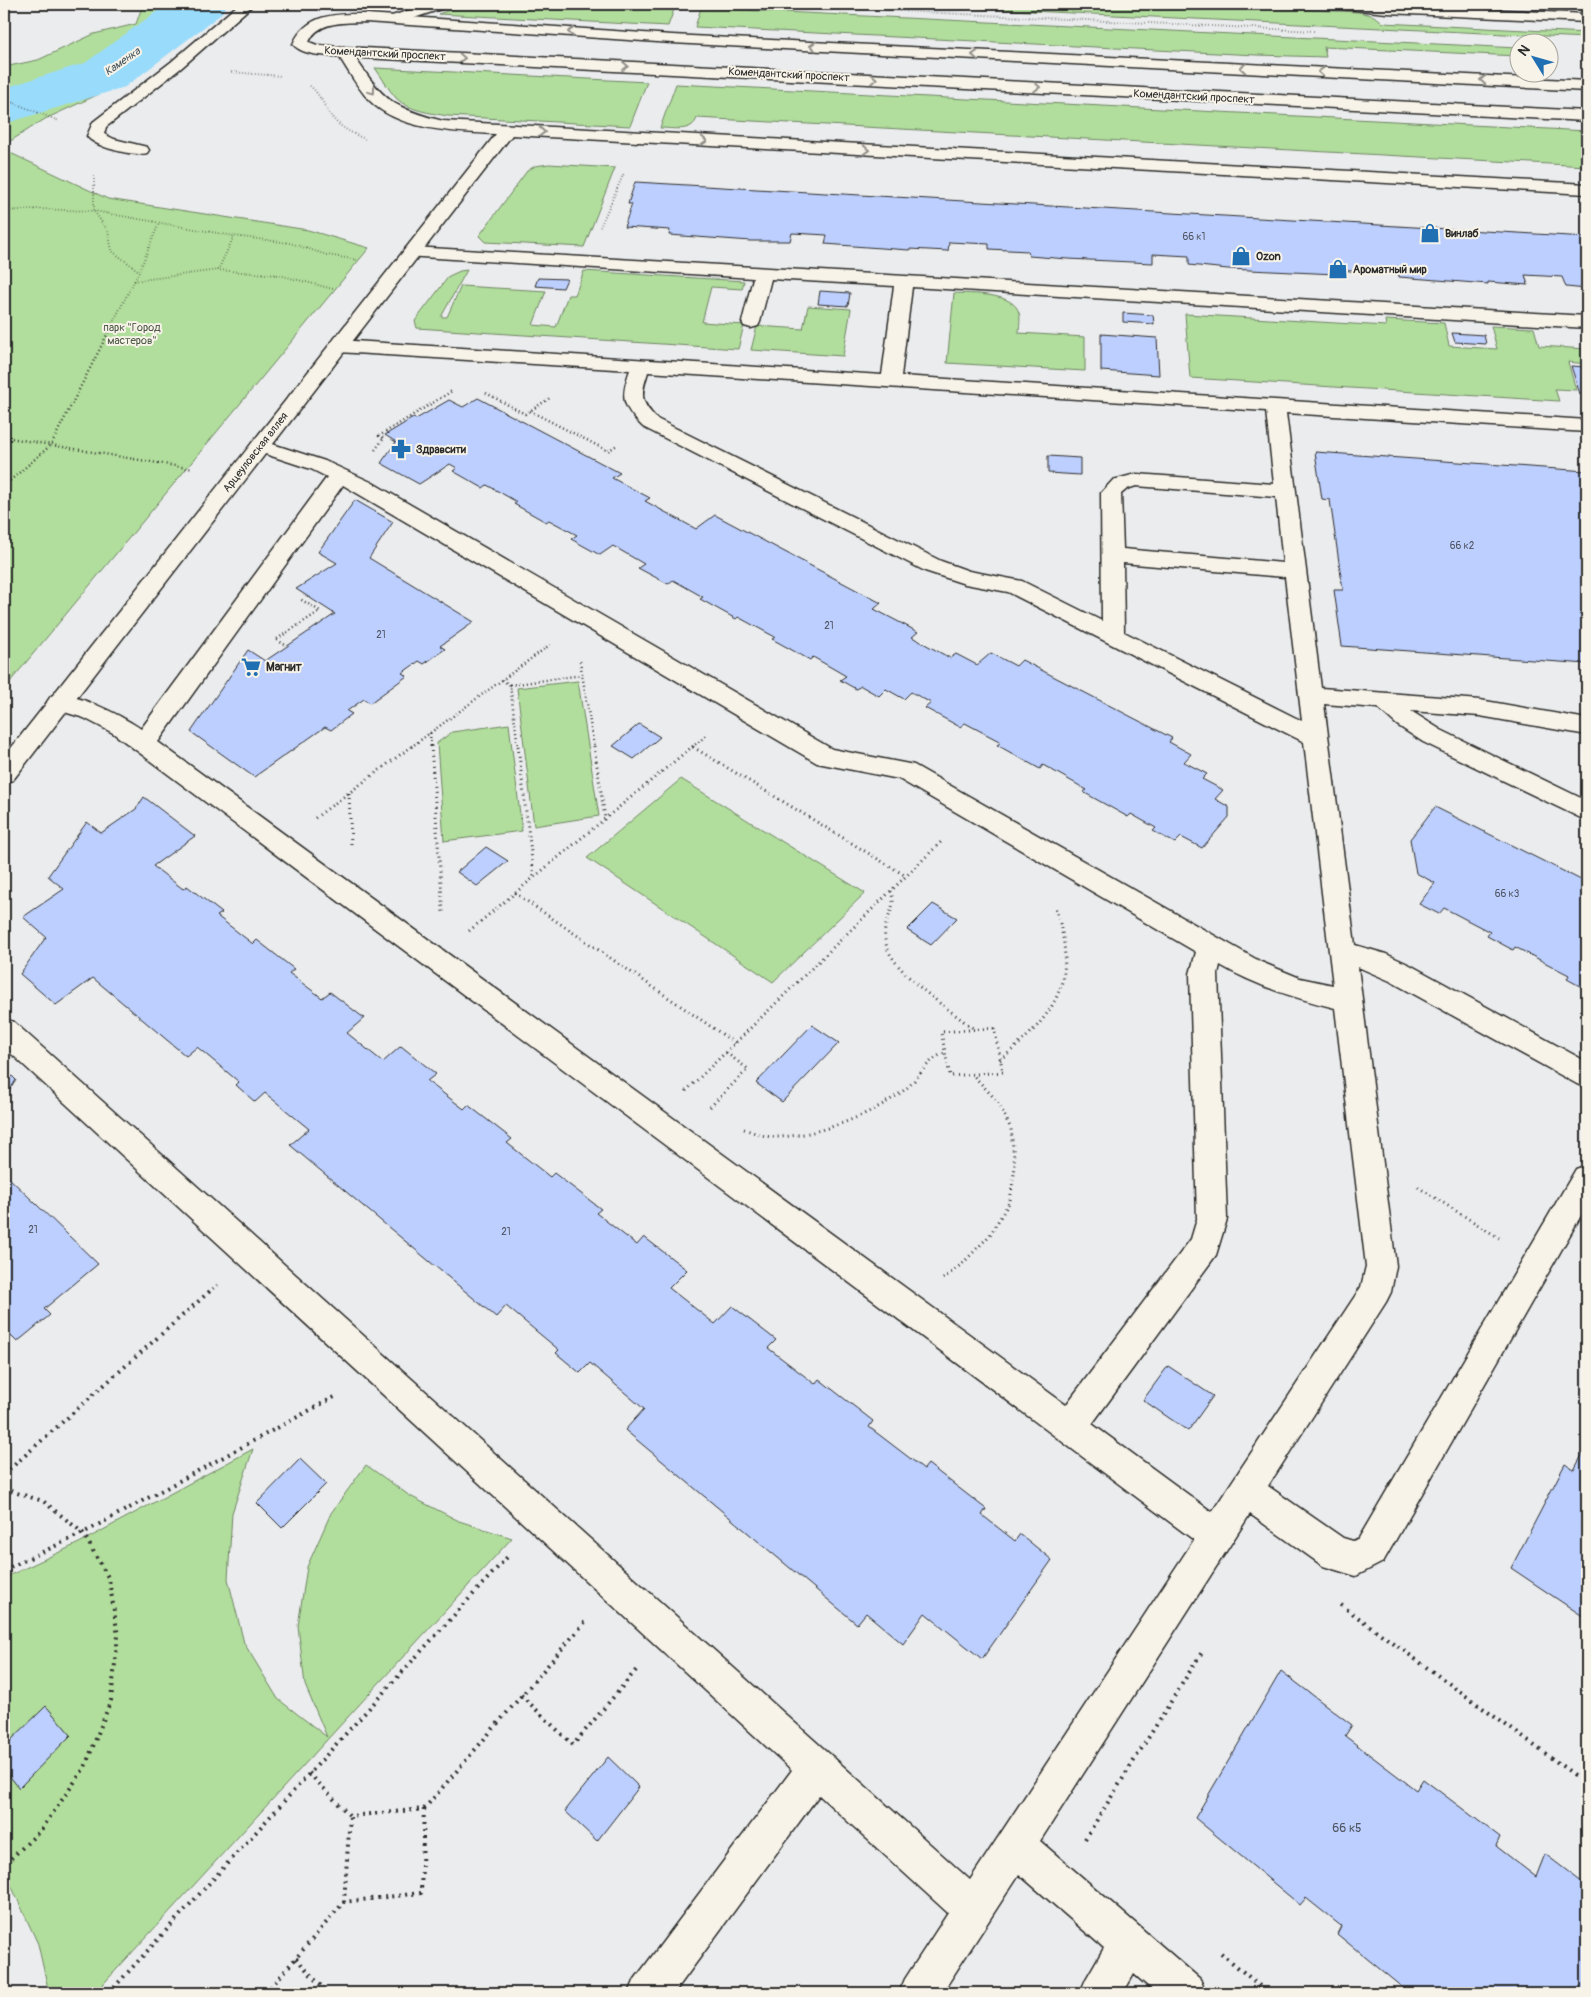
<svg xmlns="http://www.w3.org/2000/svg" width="1591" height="1997" font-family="Pangolin,sans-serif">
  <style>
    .green { fill: #b1de9c; stroke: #6e8464 }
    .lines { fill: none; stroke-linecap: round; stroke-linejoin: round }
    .river { fill: #99dbfb; fill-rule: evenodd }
    .building { fill: #bccfff; stroke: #2b2b2b }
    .lane-casing { stroke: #2b2b2b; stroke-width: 3 }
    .street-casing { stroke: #2b2b2b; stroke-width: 3 }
    .secondary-casing { stroke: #2b2b2b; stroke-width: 3 }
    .path-far3 { stroke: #2b2b2b; stroke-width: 2; stroke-dasharray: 0.5 2.5; stroke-linecap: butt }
    .path-far2 { stroke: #2b2b2b; stroke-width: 2.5; stroke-dasharray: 1 3; stroke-linecap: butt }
    .path-far1 { stroke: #2b2b2b; stroke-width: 3; stroke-dasharray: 1 4; stroke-linecap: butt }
    .path { stroke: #2b2b2b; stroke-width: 4; stroke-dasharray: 2 5; stroke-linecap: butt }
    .lane { fill: #f7f3e8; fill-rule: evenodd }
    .street { fill: #f7f3e8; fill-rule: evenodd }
    .secondary { fill: #f7f3e8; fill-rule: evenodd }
    .oneway { stroke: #918f8a }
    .labels { text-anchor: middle; stroke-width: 4; stroke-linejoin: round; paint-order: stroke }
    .number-label { font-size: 10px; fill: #4f5460 }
    .far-street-label { font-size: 11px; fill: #2b2b2b; stroke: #f7f3e8 }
    .far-water-label { font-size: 11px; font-style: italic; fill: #46575f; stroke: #f7f3e8 }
    .far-poi-label { font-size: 11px; font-weight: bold; fill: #2b2b2b; stroke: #f7f3e8; text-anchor: start }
    .far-park-label { font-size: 11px; fill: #4c5847; stroke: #f7f3e8 }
    .poi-label { font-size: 12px; font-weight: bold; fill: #2b2b2b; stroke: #f7f3e8; text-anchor: start }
    .near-number-label { font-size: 12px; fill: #4f5460 }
  </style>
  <rect width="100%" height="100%" fill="#ebeced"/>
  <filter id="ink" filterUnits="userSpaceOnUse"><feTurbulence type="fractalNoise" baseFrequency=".02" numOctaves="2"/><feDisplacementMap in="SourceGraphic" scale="10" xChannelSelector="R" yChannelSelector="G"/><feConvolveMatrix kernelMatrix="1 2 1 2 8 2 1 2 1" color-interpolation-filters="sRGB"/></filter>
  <g filter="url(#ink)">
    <!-- green -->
    <path class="green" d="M 143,4 L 221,4 L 184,37 L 123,83 L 45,119 L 4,145 L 4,67 L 38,60 L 94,34 L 136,24 Z
      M 468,4 L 676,4 L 668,26 L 438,14 Z
      M 886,4 L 1191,4 L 1358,12 C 1368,14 1376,15 1383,23 L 1587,33 L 1587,38 Z
      M 701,8 L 1518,48 L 1518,56 L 1324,47 L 1326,57 L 1256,55 L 695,27 Z
      M 375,68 L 647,82 L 630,126 L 448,116 C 431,113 409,111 396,98 C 388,89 382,77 375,68 Z
      M 676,84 L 1587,131 L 1587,166 L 697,118 C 692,133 673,128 660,128 Z
      M 4,150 L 108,199 L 308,230 L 369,248 L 4,689 Z
      M 549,164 L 615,168 L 584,247 L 485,242 L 479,236 L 527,171 L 535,166 Z
      M 467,270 L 441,317 L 447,317 L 461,286 L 546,291 L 533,325 L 556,327 L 568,295 L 575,295 L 584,271 L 744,281 L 742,289 L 711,287 L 702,322 L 744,325 L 738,349 L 417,328 L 415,321 L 449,276 L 460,271 Z
      M 954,293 C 971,294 1014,292 1019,313 C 1021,319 1019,327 1019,333 L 1085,337 L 1085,371 L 947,363 Z
      M 808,306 L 851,309 L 843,356 L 751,350 L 757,326 L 803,329 Z
      M 1185,314 L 1386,326 L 1385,320 L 1444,323 L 1449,346 L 1497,349 L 1491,326 L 1534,328 L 1539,346 L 1587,349 L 1587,364 L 1568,362 L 1576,390 L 1555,389 L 1559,401 L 1190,378 Z
      M 578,681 L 599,816 L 534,826 L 517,688 Z
      M 509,724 L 522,831 L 444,841 L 437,743 L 452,732 Z
      M 681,779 L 865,893 L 773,982 L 587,858 Z
      M 253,1449 L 232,1513 L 228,1579 L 244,1643 L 278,1699 L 327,1737 L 305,1685 L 298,1626 L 307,1567 L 331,1513 L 366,1465 L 410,1496 L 459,1521 L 512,1538 L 95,1993 L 49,1993 L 38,1944 L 4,1870 L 4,1578 L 79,1543 Z"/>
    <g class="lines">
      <!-- river -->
      <path class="river" d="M 167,4 L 228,4 L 220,15 L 125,87 L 4,124 L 4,88 L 85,63 Z"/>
    </g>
    <!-- building -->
    <path class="building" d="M 635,182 L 1587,237 L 1587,289 L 1566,287 L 1562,277 L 1544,276 L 1525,275 L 1528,285 L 1488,282 L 1488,284 L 1399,277 L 1399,274 L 1335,270 L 1336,274 L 1228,269 L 1189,265 L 1189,256 L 1153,254 L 1153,263 L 1068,259 L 1029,256 L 1028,251 L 989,249 L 989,244 L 949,242 L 948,251 L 909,249 L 909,250 L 825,244 L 827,235 L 792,233 L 790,241 L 751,241 L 669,235 L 670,230 L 624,227 L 632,204 L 628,204 Z
      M 538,278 L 567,279 L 563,288 L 535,286 Z
      M 820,291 L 850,293 L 848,306 L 818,304 Z
      M 1123,313 L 1153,315 L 1154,324 L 1123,322 Z
      M 1452,333 L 1484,335 L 1486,344 L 1455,342 Z
      M 1101,334 L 1157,338 L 1159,375 L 1101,371 Z
      M 1571,366 L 1587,367 L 1587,395 L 1580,394 Z
      M 478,398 L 620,473 L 612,478 L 650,498 L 645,501 L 696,529 L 715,515 L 881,603 L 874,609 L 918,632 L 912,637 L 950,658 L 956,654 L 977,665 L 991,653 L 1016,666 L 1022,660 L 1172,738 L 1169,742 L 1191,754 L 1184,762 L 1207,774 L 1202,779 L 1223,790 L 1215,799 L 1229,807 L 1229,817 L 1202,848 L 1181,837 L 1175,843 L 1153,831 L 1156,828 L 1131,814 L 1128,817 L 1083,792 L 1087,790 L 1043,765 L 1040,769 L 997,745 L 1001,742 L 965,723 L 960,727 L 925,708 L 931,703 L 911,692 L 904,699 L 886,689 L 879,696 L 861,686 L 856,689 L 840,680 L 846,676 L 813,657 L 810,660 L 772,639 L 775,637 L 738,617 L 736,619 L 700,599 L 703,597 L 673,580 L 668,584 L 638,568 L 644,564 L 613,546 L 600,555 L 571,539 L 577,535 L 549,520 L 546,522 L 514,504 L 517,502 L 487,485 L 483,488 L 453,471 L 457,468 L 450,464 L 419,484 L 381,463 L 396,442 L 385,435 L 413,418 L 416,419 L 449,400 L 463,407 Z
      M 1315,452 L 1587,471 L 1587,664 L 1342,646 L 1334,590 L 1343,590 L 1330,500 L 1322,499 Z
      M 1048,456 L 1080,458 L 1080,475 L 1048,473 Z
      M 355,500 L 393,522 L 369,558 L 474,622 L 440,646 L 445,649 L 424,664 L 419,661 L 402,673 L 407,676 L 370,703 L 364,699 L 347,711 L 352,714 L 331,730 L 325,727 L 254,777 L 191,732 L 248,650 L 265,661 L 335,614 L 296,589 L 337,563 L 318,552 Z
      M 639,724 L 660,737 L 634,759 L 613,746 Z
      M 144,797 L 195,836 L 153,866 L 183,889 L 187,886 L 222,913 L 217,916 L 253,944 L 257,940 L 294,969 L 289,973 L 322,998 L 330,992 L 364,1018 L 347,1033 L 383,1062 L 401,1046 L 436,1074 L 427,1081 L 464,1109 L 468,1105 L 512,1139 L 507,1143 L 550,1177 L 554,1173 L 601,1209 L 596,1213 L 637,1245 L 644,1237 L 687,1270 L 669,1288 L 715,1324 L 732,1306 L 776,1340 L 768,1348 L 815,1384 L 819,1379 L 873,1421 L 869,1427 L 924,1469 L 928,1464 L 986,1509 L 982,1515 L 1015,1541 L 1020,1534 L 1052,1560 L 982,1659 L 925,1613 L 903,1644 L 866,1613 L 857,1624 L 625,1430 L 644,1409 L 590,1363 L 580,1373 L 556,1353 L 559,1350 L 506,1306 L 496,1317 L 290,1145 L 309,1129 L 265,1093 L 255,1102 L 236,1085 L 239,1082 L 197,1047 L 186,1056 L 93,978 L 56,1005 L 20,974 L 46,937 L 23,917 L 64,889 L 48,876 L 87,822 L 101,833 L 136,809 Z
      M 1435,807 L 1587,883 L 1587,990 L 1567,979 L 1569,975 L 1515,947 L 1513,950 L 1487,936 L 1490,932 L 1444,908 L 1439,914 L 1419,904 L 1435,883 L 1416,873 L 1410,839 Z
      M 486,847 L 508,861 L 477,886 L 457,872 Z
      M 933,904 L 957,918 L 931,945 L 907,930 Z
      M 812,1025 L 839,1043 L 782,1102 L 756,1083 Z
      M 4,1068 L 16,1080 L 4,1099 Z
      M 4,1173 L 98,1264 L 44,1309 L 50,1315 L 17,1342 L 11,1336 L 4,1343 Z
      M 1168,1366 L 1213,1396 L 1188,1431 L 1143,1400 Z
      M 1587,1446 L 1587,1619 L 1511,1568 L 1565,1464 L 1574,1470 Z
      M 300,1459 L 326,1484 L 282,1528 L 257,1503 Z
      M 1281,1671 L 1352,1725 L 1345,1736 L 1416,1790 L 1423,1779 L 1500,1837 L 1496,1846 L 1536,1877 L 1545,1854 L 1587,1886 L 1587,1993 L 1409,1993 L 1337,1934 L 1341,1926 L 1306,1898 L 1300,1905 L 1195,1818 Z
      M 46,1706 L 71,1735 L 19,1788 L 4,1769 L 4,1747 Z
      M 608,1757 L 639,1787 L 597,1841 L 565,1811 Z"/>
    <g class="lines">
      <defs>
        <path id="lane" d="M 239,4 L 254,4 L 181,68 L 106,127 L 104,134 L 114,139 L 147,147 L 149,150 L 147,153 C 134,157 94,147 87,136 L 93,122 L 171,62 Z
          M 412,247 L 1587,316 L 1587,328 L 912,287 L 901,376 L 1587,420 L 1587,432 L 1286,413 L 1321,688 L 1480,700 L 1587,719 L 1587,735 L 1480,716 L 1411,711 L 1441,730 L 1587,801 L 1587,821 L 1423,742 L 1397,725 L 1378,708 L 1324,704 L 1355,945 L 1386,954 L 1410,965 L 1587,1062 L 1587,1088 L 1577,1084 L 1390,981 L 1358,967 L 1396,1266 L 1391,1292 L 1386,1302 L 1268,1486 L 1343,1538 L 1353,1541 L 1359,1538 L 1576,1169 L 1587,1165 L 1587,1205 L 1383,1562 L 1356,1576 L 1323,1566 L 1250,1514 L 1040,1841 L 1200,1979 L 1206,1993 L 1156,1993 L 1134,1974 L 1123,1993 L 1080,1993 L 1086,1979 L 1104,1948 L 1019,1874 L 942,1993 L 899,1993 L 905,1979 L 948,1913 L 819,1795 L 674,1993 L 629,1993 L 635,1979 L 792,1770 L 4,1047 L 4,1019 L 14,1022 L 970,1880 L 1194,1540 L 113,733 L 84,718 L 51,708 L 47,702 L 51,696 C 73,690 122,716 141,729 L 327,477 L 311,469 L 253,450 L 250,446 L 253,442 L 260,440 L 325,461 L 371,482 L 832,749 L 914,765 L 1261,962 L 1300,978 L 1333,985 L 1304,742 L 1008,592 L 965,584 L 925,571 L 643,427 C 622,406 620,398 630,370 L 338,352 L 331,350 L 329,346 L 331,342 L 338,340 L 882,375 L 894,286 L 771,279 L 760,322 L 758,326 L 751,328 L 744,326 L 742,322 L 753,278 L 406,256 L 403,252 L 406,248 ZM 648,372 L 1266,411 L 1274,484 L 1136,474 L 1113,480 L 1101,493 L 1102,621 L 1022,581 L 969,571 L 941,561 L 657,419 C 639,401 641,394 648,372 ZM 343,485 L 817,763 L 899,779 L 1196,952 L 1190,974 L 1197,1219 L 1191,1239 L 1066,1405 L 158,742 ZM 1136,486 L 1276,497 L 1283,563 L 1123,549 L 1121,494 L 1127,489 ZM 1123,563 L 1285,577 L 1302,721 L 1124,632 ZM 1220,965 C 1256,986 1295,998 1335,1008 L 1366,1266 L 1361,1287 L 1212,1512 L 1092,1424 L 1216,1255 L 1227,1219 L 1218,974 Z"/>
        <path id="street" d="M 428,4 L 449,4 L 447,7 L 399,23 L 389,23 L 387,20 L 389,17 Z
          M 1329,4 L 1378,4 L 1587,14 L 1587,22 L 1387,13 L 1336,8 L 1331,7 Z
          M 344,47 L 349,49 C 382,96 384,106 443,121 L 1587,184 L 1587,194 L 512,135 L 13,780 L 4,783 L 4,757 L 496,134 C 456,132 399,131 369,100 C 356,86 347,68 336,52 L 339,49 Z"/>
        <path id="secondary" d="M 366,14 L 672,35 L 1587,81 L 1587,91 L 672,43 L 366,22 C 346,23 318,20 309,42 L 317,45 L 344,47 L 1587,111 L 1587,121 L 344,57 C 330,55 303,57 293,44 C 307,13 336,14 366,14 Z"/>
      </defs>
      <!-- lane casing -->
      <use href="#lane" class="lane-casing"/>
      <!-- street casing -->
      <use href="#street" class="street-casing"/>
      <!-- secondary casing -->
      <use href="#secondary" class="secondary-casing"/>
      <!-- path-far3 -->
      <path class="path-far3" d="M 756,4 L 1315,31
        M 231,72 L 281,76
        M 310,86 C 320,94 324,106 331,116 C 339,127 353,134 365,139
        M 4,99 L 59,121
        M 94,176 L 94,211 L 108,231 L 112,251 L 139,271
        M 4,211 L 36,209 L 94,211 L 234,236 L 290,243 L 327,255 L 358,260
        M 600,227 L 624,173
        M 218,270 L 234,236
        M 134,281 L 218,270 L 279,275 L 333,289
        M 111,326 L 139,272 L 159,223"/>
      <!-- path-far2 -->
      <path class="path-far2" d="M 486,393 L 525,414 L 550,398
        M 530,411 L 608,451 L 617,445
        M 4,437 L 193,469
        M 375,450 L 384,438 L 379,436 L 452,391
        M 4,486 L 51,445 L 112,325
        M 277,639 L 320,611 L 300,599
        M 277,640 L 287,646
        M 580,661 L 594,747
        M 502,680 L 510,685 L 518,747
        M 510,685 L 582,675
        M 430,733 L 431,747
        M 411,747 L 551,644
        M 692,747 L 707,735"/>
      <!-- path-far1 -->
      <path class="path-far1" d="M 431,746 L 443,912
        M 518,746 L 534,877
        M 594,746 L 605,818
        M 693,747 L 906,876
        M 349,793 L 351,844
        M 315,818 L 412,746
        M 891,891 C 892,894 893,899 893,902 C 891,918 881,924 886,944 C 893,973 950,1010 974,1029
        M 515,893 L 735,1043
        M 469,931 L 693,746
        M 994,1028 L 1003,1072 L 950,1076 L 941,1032 Z
        M 1000,1060 C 1056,1015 1080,980 1055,907
        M 686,1091 L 943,840
        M 710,1107 L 748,1069 L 725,1052
        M 744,1129 C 753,1132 764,1137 774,1137 C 815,1137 870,1116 903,1091 C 919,1080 926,1059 945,1053
        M 1418,1187 L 1499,1238
        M 943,1279 L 963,1263 L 990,1235 L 1010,1201 L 1015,1167 L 1011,1129 L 998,1102 L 972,1074
        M 209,1292 L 217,1285"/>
      <!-- path -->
      <path class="path" d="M 4,1474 L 210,1291
        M 4,1489 L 43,1501 L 83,1533 L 109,1579 L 118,1636 L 111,1700 L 85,1767 L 41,1830 L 4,1865
        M 4,1570 L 83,1533 L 338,1395
        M 1341,1605 L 1587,1784
        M 521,1695 L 573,1745 L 637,1669
        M 309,1773 L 350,1816
        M 424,1809 L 585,1622
        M 424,1809 L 421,1893 L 344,1902 L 350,1816 Z
        M 1085,1839 L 1202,1652
        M 1221,1953 L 1268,1993
        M 296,1958 L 327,1993
        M 109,1993 L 510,1554
        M 266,1993 L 344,1902"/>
      <!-- lane -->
      <use href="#lane" class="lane"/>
      <!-- street -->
      <use href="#street" class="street"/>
      <!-- secondary -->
      <use href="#secondary" class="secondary"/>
    </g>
    <!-- one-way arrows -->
    <defs><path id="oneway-chevron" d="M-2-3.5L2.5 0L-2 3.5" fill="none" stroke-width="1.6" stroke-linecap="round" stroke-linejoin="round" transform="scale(1.25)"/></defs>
    <g class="oneway">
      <use href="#oneway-chevron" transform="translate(571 32) rotate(-176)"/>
      <use href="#oneway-chevron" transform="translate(813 46) rotate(-177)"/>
      <use href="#oneway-chevron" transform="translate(975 55) rotate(-177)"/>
      <use href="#oneway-chevron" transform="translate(462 58) rotate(3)"/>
      <use href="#oneway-chevron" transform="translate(625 66) rotate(3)"/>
      <use href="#oneway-chevron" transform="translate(1243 68) rotate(-177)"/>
      <use href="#oneway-chevron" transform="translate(1321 72) rotate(-177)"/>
      <use href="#oneway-chevron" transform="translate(874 79) rotate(3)"/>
      <use href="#oneway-chevron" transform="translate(1483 80) rotate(-177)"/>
      <use href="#oneway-chevron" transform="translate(1037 87) rotate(3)"/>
      <use href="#oneway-chevron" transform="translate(372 91) rotate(53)"/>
      <use href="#oneway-chevron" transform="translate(542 132) rotate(3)"/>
      <use href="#oneway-chevron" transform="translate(704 141) rotate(3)"/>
      <use href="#oneway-chevron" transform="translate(866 150) rotate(3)"/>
    </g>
  </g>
  <!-- icons -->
  <defs>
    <symbol id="shop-bare" viewBox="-9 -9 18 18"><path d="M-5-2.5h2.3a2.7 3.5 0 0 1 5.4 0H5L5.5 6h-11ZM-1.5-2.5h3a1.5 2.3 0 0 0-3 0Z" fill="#1f6fb2" stroke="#f7f3e8" stroke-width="2.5" paint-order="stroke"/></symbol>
    <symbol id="pharmacy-bare" viewBox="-9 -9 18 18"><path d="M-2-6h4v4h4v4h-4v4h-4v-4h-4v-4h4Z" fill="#1f6fb2" stroke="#f7f3e8" stroke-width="2.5" paint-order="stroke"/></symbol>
    <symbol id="supermarket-bare" viewBox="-9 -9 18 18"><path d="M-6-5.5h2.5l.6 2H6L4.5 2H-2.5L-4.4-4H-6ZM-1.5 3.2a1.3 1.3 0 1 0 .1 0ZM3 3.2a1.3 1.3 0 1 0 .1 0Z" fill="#1f6fb2" stroke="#f7f3e8" stroke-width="2.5" paint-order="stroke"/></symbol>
  </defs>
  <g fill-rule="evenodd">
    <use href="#shop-bare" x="1416" y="219" width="28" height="28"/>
    <use href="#shop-bare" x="1227" y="242" width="28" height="28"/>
    <use href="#shop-bare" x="1324" y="255" width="28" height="28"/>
    <use href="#pharmacy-bare" x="387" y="435" width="28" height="28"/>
    <use href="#supermarket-bare" x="237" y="653" width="28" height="28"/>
  </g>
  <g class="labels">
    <!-- number labels -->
    <g class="number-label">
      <text x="1194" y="240">66 к1</text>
      <text x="1462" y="549">66 к2</text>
      <text x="829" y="629">21</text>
      <text x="381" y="638">21</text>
      <text x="1507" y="897">66 к3</text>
      <text x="33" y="1233">21</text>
      <text x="506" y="1235">21</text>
    </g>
    <!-- far-street labels -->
    <g class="far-street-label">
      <text transform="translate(385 53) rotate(3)" y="4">Комендантский проспект</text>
      <text transform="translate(789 74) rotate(3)" y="4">Комендантский проспект</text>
      <text transform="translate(1194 96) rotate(3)" y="4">Комендантский проспект</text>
      <text transform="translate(255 452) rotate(-52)" y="4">Арцеуловская аллея</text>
    </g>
    <!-- far-water labels -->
    <g class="far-water-label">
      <text transform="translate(122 61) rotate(-35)" y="4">Каменка</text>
    </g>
    <!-- far-poi labels -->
    <g class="far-poi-label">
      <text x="1445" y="237">Винлаб</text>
      <text x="1256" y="260">Ozon</text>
      <text x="1353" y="273">Ароматный мир</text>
      <text x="416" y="453">Здравсити</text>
    </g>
    <!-- far-park labels -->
    <g class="far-park-label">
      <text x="132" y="331">парк "Город<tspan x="132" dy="13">мастеров"</tspan></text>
    </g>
    <!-- poi labels -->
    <g class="poi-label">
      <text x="266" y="671">Магнит</text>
    </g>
    <!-- near-number labels -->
    <g class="near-number-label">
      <text x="1347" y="1832">66 к5</text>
    </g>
  </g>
  <!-- margin -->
  <rect width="1591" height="1997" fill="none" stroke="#f7f3e8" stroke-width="20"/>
  <rect x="10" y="10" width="1571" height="1977" fill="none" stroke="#2b2b2b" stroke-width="2" filter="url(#ink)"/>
  <!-- north arrow -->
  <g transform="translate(1534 58) rotate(307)"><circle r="24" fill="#f7f3e8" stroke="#a5a39c"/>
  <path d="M0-4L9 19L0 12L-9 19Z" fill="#1f6fb2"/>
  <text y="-8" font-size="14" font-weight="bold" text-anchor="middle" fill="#2b2b2b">N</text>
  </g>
</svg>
